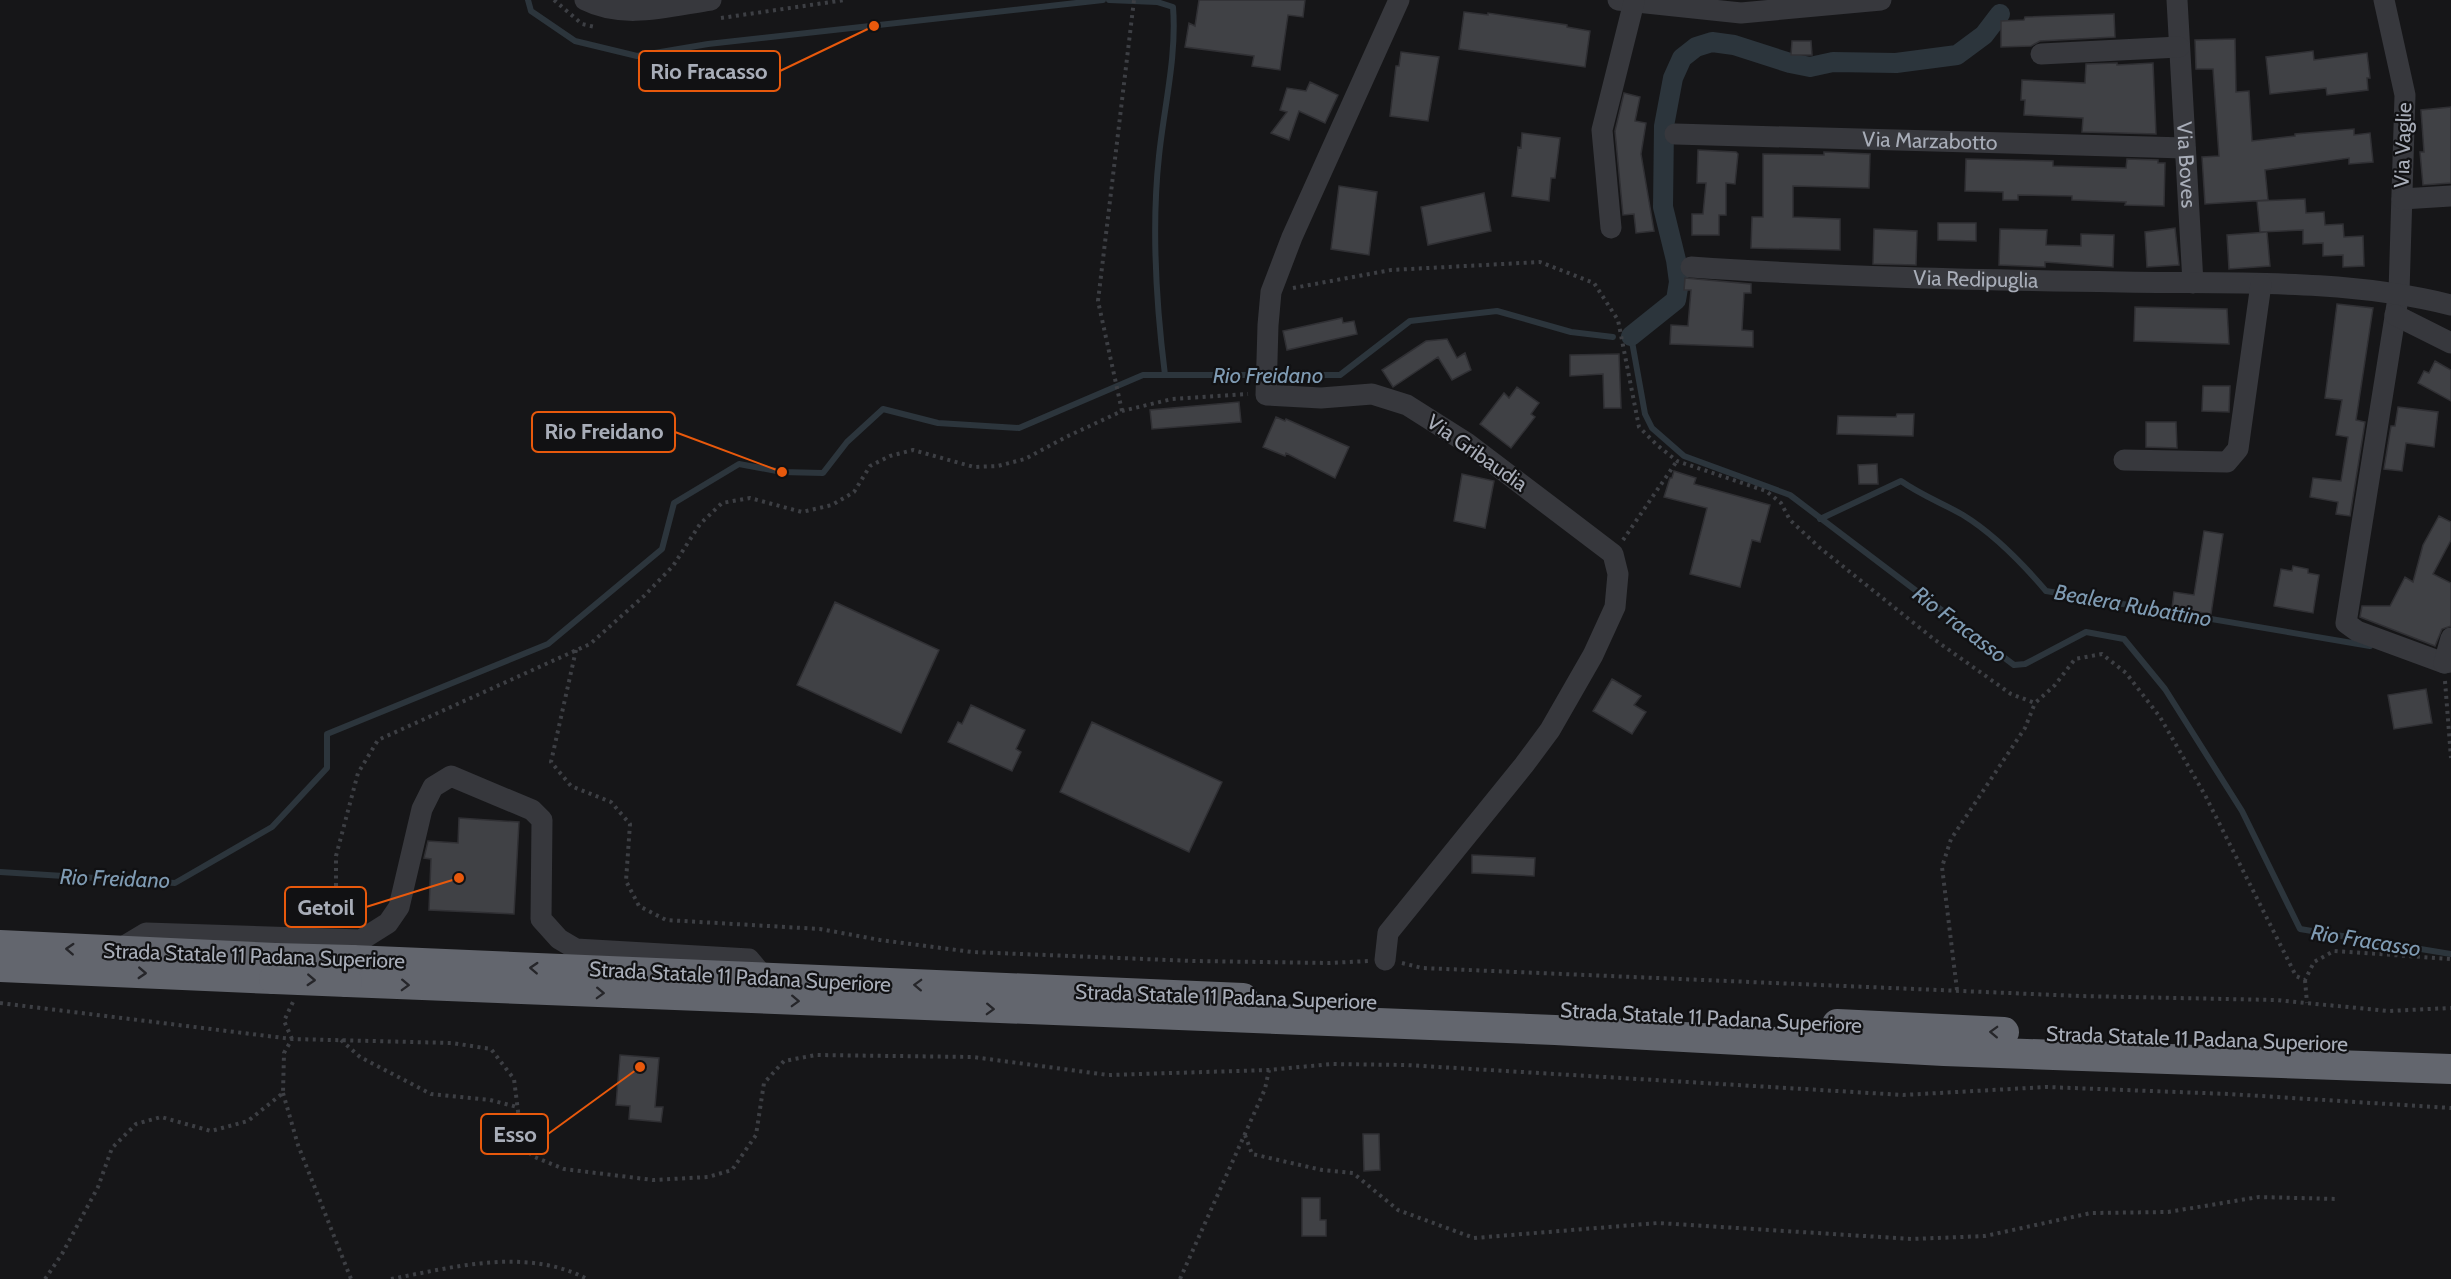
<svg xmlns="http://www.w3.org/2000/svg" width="2451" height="1279" font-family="Cabin,sans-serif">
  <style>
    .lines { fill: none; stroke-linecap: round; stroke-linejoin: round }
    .stream { stroke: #2c353c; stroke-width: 6 }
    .canal { stroke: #2c353c; stroke-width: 20 }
    .building { fill: #404145; stroke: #303034; stroke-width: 1.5 }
    .path { stroke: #3d3f44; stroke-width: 4; stroke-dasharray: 3 4.5; stroke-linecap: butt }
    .minor { stroke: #37383d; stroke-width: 21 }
    .highway { stroke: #63666e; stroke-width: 30 }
    .highway-bridge { stroke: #63666e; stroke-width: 30 }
    .oneway { stroke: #26262a }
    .labels { text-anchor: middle; stroke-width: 4.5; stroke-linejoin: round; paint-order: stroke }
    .street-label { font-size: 21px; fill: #a8adb8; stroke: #111113 }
    .water-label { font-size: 22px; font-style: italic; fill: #7f9bb3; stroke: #111113 }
    .leader { fill: none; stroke: #e8590c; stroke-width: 2 }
    .callout-dot { fill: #e8590c; stroke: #111113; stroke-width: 2 }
    .callout { fill: #111113; stroke: #e8590c; stroke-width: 2 }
    .callout-label { font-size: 22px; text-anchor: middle; font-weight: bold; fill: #a8adb8 }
  </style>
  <rect width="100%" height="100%" fill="#161618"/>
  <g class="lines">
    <!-- stream -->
    <path class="stream" d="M 528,0 L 531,11 L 575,41 L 637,56 L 708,44 L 1103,0
      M 1109,0 L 1157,2 L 1173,7 C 1177,56 1164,107 1159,156 C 1151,229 1156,303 1165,375
      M 1631,336 L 1645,414 L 1652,428 L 1684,456 L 1790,495 L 2014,665 L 2025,664 L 2086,632 L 2124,639 L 2165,689 L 2242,811 L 2300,929 L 2451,954
      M 1820,519 L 1901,481 C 1921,495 1942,503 1963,515 C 1994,534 2023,564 2046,591 L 2370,646
      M 0,872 L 175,883 L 272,827 L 327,768 L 327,734 L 548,644 L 662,549 L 674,503 L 739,464 L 782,472 L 823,473 L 847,442 L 883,409 L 938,423 L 1019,428 L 1143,375 L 1340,375 L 1410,321 L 1497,311 L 1571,332 L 1613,337"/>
    <!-- canal -->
    <path class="canal" d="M 1631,336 L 1676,300 L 1679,282 L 1676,260 L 1663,207 L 1664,126 L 1673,78 L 1682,58 L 1696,47 L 1712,42 L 1734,45 L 1790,63 L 1810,67 L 1833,62 L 1896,63 L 1957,55 L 1984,35 L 2000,14"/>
  </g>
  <!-- building -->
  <path class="building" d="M 1199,0 L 1305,0 L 1303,17 L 1288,15 L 1280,70 L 1252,66 L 1254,56 L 1185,47 L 1189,23 L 1195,26 Z
    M 1464,12 L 1488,15 L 1488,13 L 1567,25 L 1567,27 L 1590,31 L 1585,67 L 1459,49 Z
    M 2114,14 L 2115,37 L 2040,41 L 2031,46 L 2001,47 L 2001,21 L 2024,20 L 2025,17 Z
    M 2235,39 L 2236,92 L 2249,91 L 2252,141 L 2295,136 L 2295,134 L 2354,129 L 2354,135 L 2370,133 L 2373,162 L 2349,164 L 2349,158 L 2265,170 L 2268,200 L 2205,204 L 2202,157 L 2219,156 L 2213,69 L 2196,69 L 2195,40 Z
    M 1792,41 L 1811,41 L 1812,55 L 1791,55 Z
    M 2313,51 L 2314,60 L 2367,53 L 2370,78 L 2367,78 L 2368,90 L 2327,95 L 2326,88 L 2270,94 L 2266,57 Z
    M 1401,52 L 1439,57 L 1428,121 L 1390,116 L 1396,66 L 1399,66 Z
    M 2117,63 L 2117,65 L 2153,63 L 2156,134 L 2082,132 L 2083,118 L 2024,115 L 2025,100 L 2021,100 L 2022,80 L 2085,83 L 2086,64 Z
    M 1310,82 L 1338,95 L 1325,123 L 1299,111 L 1289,140 L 1271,133 L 1287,112 L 1280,110 L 1287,88 L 1306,91 Z
    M 1624,93 L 1640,97 L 1635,121 L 1646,123 L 1641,154 L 1654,231 L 1636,233 L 1634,214 L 1623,215 L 1615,131 Z
    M 2451,107 L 2451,183 L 2423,185 L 2420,152 L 2424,152 L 2421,110 Z
    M 1522,133 L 1560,138 L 1555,178 L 1551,178 L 1549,201 L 1512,196 L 1518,147 L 1521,148 Z
    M 1698,150 L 1736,152 L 1738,154 L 1735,184 L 1726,183 L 1726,215 L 1719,215 L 1719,235 L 1692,235 L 1692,214 L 1703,214 L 1706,183 L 1697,183 Z
    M 1824,152 L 1870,154 L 1869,188 L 1793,186 L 1793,217 L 1840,219 L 1840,250 L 1751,248 L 1752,217 L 1763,217 L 1763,154 L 1824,155 Z
    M 1966,159 L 2053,161 L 2053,166 L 2126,168 L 2127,159 L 2158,160 L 2158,163 L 2165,163 L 2164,206 L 2125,205 L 2126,202 L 2072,200 L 2072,196 L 2018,195 L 2018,200 L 2003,200 L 2003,192 L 1965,191 Z
    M 1339,186 L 1377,192 L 1369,255 L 1331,249 Z
    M 1484,193 L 1491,231 L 1428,245 L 1421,207 Z
    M 2305,199 L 2306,213 L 2324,212 L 2325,225 L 2343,224 L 2344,237 L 2363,236 L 2364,266 L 2343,267 L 2343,255 L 2323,256 L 2323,243 L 2303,244 L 2303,230 L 2260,232 L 2257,201 Z
    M 1938,223 L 1976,223 L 1976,241 L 1938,240 Z
    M 2175,228 L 2179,265 L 2147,267 L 2145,232 Z
    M 1874,229 L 1917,231 L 1916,265 L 1873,264 Z
    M 2000,229 L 2047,230 L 2046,245 L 2081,246 L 2081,234 L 2114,235 L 2113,267 L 2045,262 L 2045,267 L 1999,265 Z
    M 2267,232 L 2270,266 L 2229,269 L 2227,235 Z
    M 1685,278 L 1751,284 L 1751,293 L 1744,293 L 1742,330 L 1753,331 L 1753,347 L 1670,344 L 1671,325 L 1688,326 L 1691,290 L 1684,290 Z
    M 2337,304 L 2373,308 L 2356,420 L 2365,422 L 2350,516 L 2336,514 L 2338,502 L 2310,497 L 2313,478 L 2341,481 L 2348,437 L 2336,435 L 2342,400 L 2325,398 Z
    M 2135,307 L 2227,309 L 2229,344 L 2134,341 Z
    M 1342,318 L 1343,323 L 1354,321 L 1357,334 L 1287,350 L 1283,331 Z
    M 1447,339 L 1457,358 L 1465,353 L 1471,370 L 1452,380 L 1438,357 L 1393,387 L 1382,370 L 1426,341 Z
    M 1619,354 L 1621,408 L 1604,408 L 1603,374 L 1570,376 L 1570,355 Z
    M 2435,361 L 2451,370 L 2451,401 L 2418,383 L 2424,371 L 2429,373 Z
    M 2203,386 L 2230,386 L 2229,412 L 2202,411 Z
    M 1517,387 L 1539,403 L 1531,414 L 1535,417 L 1511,448 L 1480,424 L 1504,393 L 1509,398 Z
    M 1239,402 L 1241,422 L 1152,429 L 1150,410 Z
    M 2398,407 L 2438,412 L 2434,447 L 2406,443 L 2402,471 L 2384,469 L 2391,426 L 2395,426 Z
    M 1897,414 L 1914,414 L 1913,436 L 1837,434 L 1838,416 L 1896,417 Z
    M 1276,417 L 1285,421 L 1286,419 L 1349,447 L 1335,478 L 1286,453 L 1285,456 L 1263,447 Z
    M 2146,422 L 2176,422 L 2177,448 L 2146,447 Z
    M 1877,464 L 1878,484 L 1859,484 L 1858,465 Z
    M 1674,471 L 1696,478 L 1694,484 L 1770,505 L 1760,542 L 1752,540 L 1740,587 L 1690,574 L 1707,508 L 1664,497 L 1670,478 L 1672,478 Z
    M 1462,474 L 1494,481 L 1485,528 L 1454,521 Z
    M 2439,516 L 2451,522 L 2451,540 L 2433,574 L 2451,583 L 2451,626 L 2442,629 L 2435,646 L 2360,617 L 2362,606 L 2390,606 L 2405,577 L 2413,582 L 2423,545 Z
    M 2204,531 L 2223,534 L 2211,614 L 2172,608 L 2174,592 L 2194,595 Z
    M 2293,566 L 2308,569 L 2308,573 L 2319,575 L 2313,613 L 2274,606 L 2281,569 L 2292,571 Z
    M 835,602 L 939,650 L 901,733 L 797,685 Z
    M 1612,679 L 1641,696 L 1634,705 L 1646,712 L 1632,734 L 1593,711 Z
    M 2426,689 L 2432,723 L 2394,729 L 2388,695 Z
    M 971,705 L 1025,730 L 1016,749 L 1021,752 L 1012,771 L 948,742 L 958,722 L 962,724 Z
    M 1092,722 L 1222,782 L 1189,852 L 1060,792 Z
    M 459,818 L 519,822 L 514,914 L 429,910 L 431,859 L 424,858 L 428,841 L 458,843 Z
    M 1472,855 L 1535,858 L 1534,876 L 1472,873 Z
    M 620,1055 L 659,1058 L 655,1107 L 663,1107 L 661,1122 L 629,1119 L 630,1106 L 616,1105 Z
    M 1363,1134 L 1379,1134 L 1380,1170 L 1364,1171 Z
    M 1302,1198 L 1320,1198 L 1320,1220 L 1326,1220 L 1326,1236 L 1302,1236 Z"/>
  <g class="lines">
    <!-- path -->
    <path class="path" d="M 554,0 L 582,24 L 595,27
      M 721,18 L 845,0
      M 1293,288 L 1391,270 L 1540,262 L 1594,283 L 1618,320 L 1639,427 L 1657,445 L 1677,461 L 1766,491 L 1781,503 L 1790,520 L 1820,548 L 1935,640 L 2011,694 L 2035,703 L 2055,685 L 2075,659 L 2102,654 L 2126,673 L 2160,717 L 2205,795 L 2296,976 L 2305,980 L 2314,962 L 2334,951 L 2451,959
      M 1122,411 L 1098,301 L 1134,0
      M 1623,540 L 1677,461
      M 576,650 L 551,762 L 571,786 L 611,802 L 630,824 L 626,881 L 639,906 L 666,920 L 820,929 L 880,940 L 972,952 L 1193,961 L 1329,963 L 1368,961
      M 2445,681 L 2451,758
      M 345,922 L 336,897 L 336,856 L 358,773 L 378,740 L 590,644 L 644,596 L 673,566 L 700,524 L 722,503 L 750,498 L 802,512 L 832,505 L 854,492 L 870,466 L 890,456 L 913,450 L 974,467 L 998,466 L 1025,459 L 1066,437 L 1122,411 L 1172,399 L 1248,394
      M 1402,963 L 1422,968 L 2079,996 L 2276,1000 L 2388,1011 L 2451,1008
      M 2305,980 L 2307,1003
      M 1957,990 L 1942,867 L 1951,839 L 2025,728 L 2035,703
      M 0,1003 L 292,1039 L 452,1043 L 491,1049 L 514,1079 L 521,1135 L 532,1156 L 564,1169 L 653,1180 L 708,1177 L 732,1170 L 756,1135 L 764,1083 L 784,1061 L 816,1055 L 973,1057 L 1108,1075 L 1269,1070 L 1331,1064 L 1406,1065 L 1903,1095 L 2046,1087 L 2229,1094 L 2451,1108
      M 292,1039 L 284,1021 L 293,1002
      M 341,1040 L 360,1057 L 431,1094 L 490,1100 L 517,1107
      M 283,1093 L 298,1145 L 351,1279
      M 1245,1135 L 1252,1154 L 1322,1170 L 1353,1173 L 1398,1210 L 1474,1238 L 1658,1223 L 1912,1239 L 1985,1236 L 2091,1213 L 2168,1212 L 2259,1197 L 2339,1199
      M 45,1279 L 62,1254 L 98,1187 L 112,1148 L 136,1124 L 161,1117 L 211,1131 L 248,1121 L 283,1093 L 284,1053 L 292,1039
      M 391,1279 C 454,1267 527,1247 587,1279
      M 1180,1279 L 1265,1089 L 1269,1070"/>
    <!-- minor -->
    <g class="minor">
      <path d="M 585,0 C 624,20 670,6 711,0"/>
      <path d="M 1618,0 L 1741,13 L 1881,0"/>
      <path id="s1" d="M 2177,0 L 2193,283"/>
      <path d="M 2384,0 L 2405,95 L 2399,292 L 2346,623 L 2357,631 L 2444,663 L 2451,662"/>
      <path d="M 2041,54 L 2179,47"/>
      <path id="s2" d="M 1675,134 L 2185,148"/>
      <path d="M 2402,199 L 2451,196"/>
      <path d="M 1611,228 L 1602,130 L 1634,2"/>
      <path id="s3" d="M 1691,267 C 1834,277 1978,280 2122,282 C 2231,284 2344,278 2451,305"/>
      <path d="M 2395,315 L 2451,343"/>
      <path d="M 2124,460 L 2227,462 L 2238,449 L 2261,284"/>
      <path d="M 2444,663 L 2451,638"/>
      <path d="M 116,951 L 146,933 L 361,940 L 388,923 L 399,907 L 422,809 L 433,787 L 451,776 L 532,810 L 542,820 L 541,919 L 559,939 L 576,949 L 749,959 L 765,978"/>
      <path d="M 1385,960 L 1388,933 L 1524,765 L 1550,730 L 1593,655 L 1615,607 L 1618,574 L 1613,554 L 1467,443 L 1407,405 L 1372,394 L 1321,398 L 1266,395 L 1268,325 L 1271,292 L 1292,237 L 1399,0"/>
    </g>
    <!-- highway -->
    <path class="highway" d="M 0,945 L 275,958
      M 352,960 L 1243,998
      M 0,967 L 274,979
      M 347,982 L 1555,1030 L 1944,1051 L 2451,1069
      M 1837,1024 L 2004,1032"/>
    <!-- highway-bridge -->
    <path class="highway-bridge" d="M 275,958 L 352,960
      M 274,979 L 347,982"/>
  </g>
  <!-- one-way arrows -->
  <defs><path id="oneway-chevron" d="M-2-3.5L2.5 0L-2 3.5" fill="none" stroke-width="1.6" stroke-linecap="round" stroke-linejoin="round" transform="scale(1.5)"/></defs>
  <g class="oneway">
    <use href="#oneway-chevron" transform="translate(70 949) rotate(-177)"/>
    <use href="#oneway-chevron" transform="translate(534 968) rotate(-177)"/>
    <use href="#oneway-chevron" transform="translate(142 973) rotate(3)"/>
    <use href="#oneway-chevron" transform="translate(311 980) rotate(3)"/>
    <use href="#oneway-chevron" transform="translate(405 985) rotate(2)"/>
    <use href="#oneway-chevron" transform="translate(918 985) rotate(-178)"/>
    <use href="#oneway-chevron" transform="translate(600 993) rotate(2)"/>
    <use href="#oneway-chevron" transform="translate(795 1001) rotate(2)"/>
    <use href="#oneway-chevron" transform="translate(990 1009) rotate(2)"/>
    <use href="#oneway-chevron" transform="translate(1994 1032) rotate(-178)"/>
  </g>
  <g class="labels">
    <!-- street labels -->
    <g class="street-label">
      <text dy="7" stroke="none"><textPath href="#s2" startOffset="255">Via Marzabotto</textPath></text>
      <text transform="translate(2403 145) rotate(-88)" y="7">Via Vaglie</text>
      <text dy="7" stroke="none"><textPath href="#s1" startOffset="165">Via Boves</textPath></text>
      <text dy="7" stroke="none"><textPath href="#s3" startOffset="285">Via Redipuglia</textPath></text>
      <text transform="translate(1477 453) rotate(35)" y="7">Via Gribaudia</text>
      <text transform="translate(254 956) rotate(2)" y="7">Strada Statale 11 Padana Superiore</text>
      <text transform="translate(740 977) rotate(3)" y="7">Strada Statale 11 Padana Superiore</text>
      <text transform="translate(1226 997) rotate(2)" y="7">Strada Statale 11 Padana Superiore</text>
      <text transform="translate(1711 1018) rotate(3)" y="7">Strada Statale 11 Padana Superiore</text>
      <text transform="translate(2197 1039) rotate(2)" y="7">Strada Statale 11 Padana Superiore</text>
    </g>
    <!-- water labels -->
    <g class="water-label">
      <text x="1268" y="383">Rio Freidano</text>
      <text transform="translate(2133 605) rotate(10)" y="8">Bealera Rubattino</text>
      <text transform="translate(1960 624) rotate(37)" y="8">Rio Fracasso</text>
      <text transform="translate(115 878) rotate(2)" y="8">Rio Freidano</text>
      <text transform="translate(2366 940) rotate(9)" y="8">Rio Fracasso</text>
    </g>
  </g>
  <!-- callouts -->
  <path class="leader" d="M874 26L780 71M782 472L675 432M459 878L366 907M640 1067L548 1134"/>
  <g class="callout-dot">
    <circle cx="874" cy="26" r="6"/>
    <circle cx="782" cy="472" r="6"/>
    <circle cx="459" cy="878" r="6"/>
    <circle cx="640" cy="1067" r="6"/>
  </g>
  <g class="callout">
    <rect x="639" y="51" width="141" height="40" rx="6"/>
    <rect x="532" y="412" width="143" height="40" rx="6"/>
    <rect x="285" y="887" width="81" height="40" rx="6"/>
    <rect x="481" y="1114" width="67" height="40" rx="6"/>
  </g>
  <g class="callout-label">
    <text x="709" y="79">Rio Fracasso</text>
    <text x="604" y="439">Rio Freidano</text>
    <text x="326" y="915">Getoil</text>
    <text x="515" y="1142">Esso</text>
  </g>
</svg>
